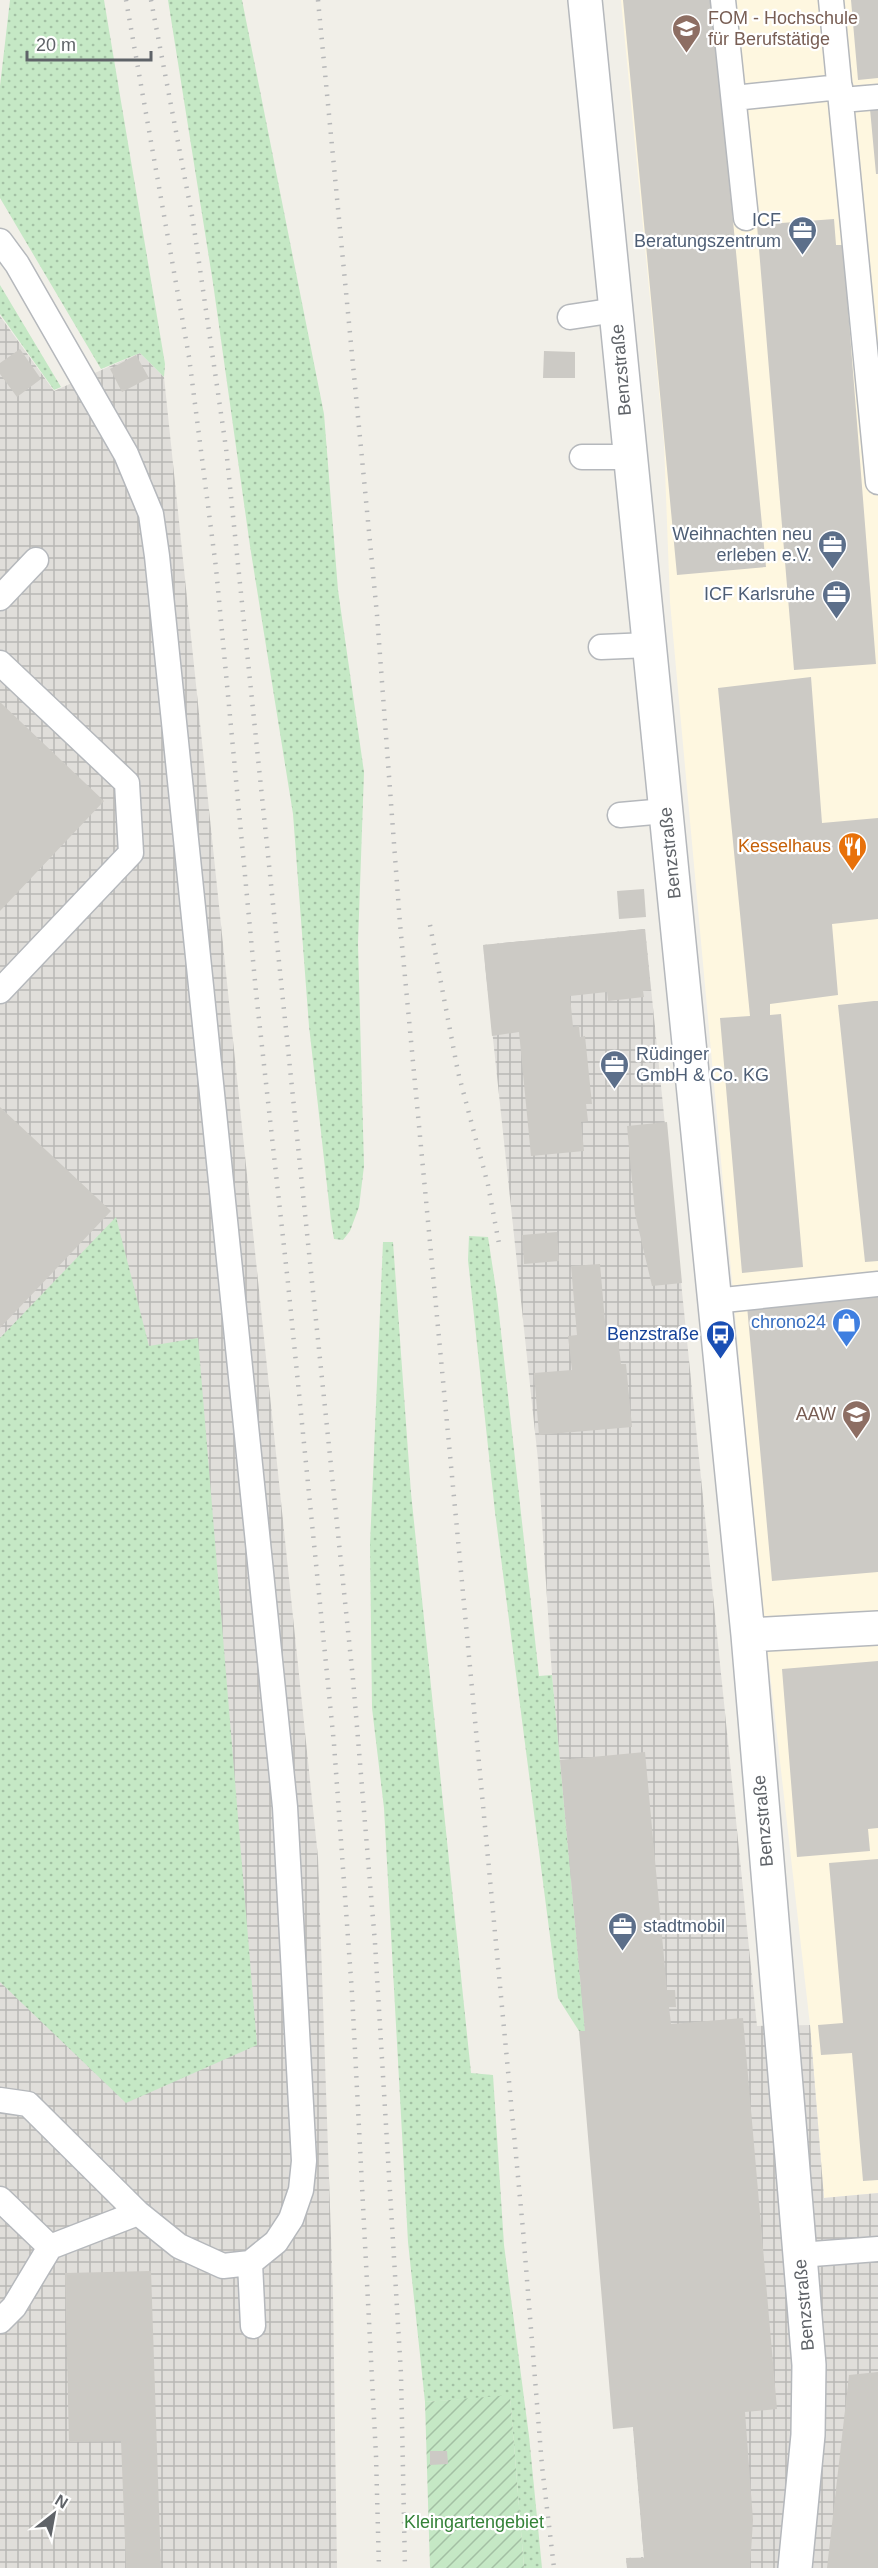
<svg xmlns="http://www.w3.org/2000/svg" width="878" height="2568" font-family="Arial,sans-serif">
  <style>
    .commercial { fill: #fef7e0 }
    .industrial { fill: url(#industrial-grid) }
    .grass { fill: url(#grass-dots) }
    .garden { fill: url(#garden-furrows) }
    .building { fill: #cccac5 }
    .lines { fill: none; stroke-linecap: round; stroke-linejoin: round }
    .lane-casing { stroke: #b5b8bc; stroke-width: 27 }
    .street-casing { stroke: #b5b8bc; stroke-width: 36 }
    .lane { stroke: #fff; stroke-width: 24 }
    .street { stroke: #fff; stroke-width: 33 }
    .rail { stroke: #b6b7b8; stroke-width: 4.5; stroke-dasharray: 1.5 8; stroke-linecap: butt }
    .labels { text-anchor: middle; stroke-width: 4.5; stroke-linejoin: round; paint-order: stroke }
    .education-label { font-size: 18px; fill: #785e54; stroke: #fff; text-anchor: start }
    .service-label { font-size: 18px; fill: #4e5e75; stroke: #fff; text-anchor: end }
    .street-label { font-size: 18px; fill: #5f6368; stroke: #fff }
    .food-label { font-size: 18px; fill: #c56008; stroke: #fff; text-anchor: end }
    .shop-label { font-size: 18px; fill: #366cbe; stroke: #fff; text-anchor: end }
    .transit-label { font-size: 18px; fill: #164399; stroke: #fff; text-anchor: end }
    .park-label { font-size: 18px; fill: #348238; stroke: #fff }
  </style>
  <defs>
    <pattern id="industrial-grid" width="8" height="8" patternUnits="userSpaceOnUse" patternTransform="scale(1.5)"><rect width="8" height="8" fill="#e0deda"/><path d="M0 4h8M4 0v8" fill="none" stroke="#b9b8b5"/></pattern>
    <pattern id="grass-dots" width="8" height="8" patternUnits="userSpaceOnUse" patternTransform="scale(1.5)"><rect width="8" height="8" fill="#c5e8c5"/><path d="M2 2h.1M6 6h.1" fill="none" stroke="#a3c0a4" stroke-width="1.8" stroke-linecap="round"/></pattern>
    <pattern id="garden-furrows" width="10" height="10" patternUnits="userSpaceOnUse" patternTransform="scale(1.5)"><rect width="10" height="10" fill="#c5e8c5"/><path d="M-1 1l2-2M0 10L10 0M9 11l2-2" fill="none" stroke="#a3c0a4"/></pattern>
  </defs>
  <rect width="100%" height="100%" fill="#f1efe8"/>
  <!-- commercial -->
  <path class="commercial" d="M 621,0 L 878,0 L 878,2193 L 824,2198 L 810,2025 L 759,1577 L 670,602 L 664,443 Z"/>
  <!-- industrial -->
  <path class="industrial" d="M 0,316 L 54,391 L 140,353 L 164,377 L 318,1857 L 333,2295 L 337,2568 L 0,2568 Z
    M 645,929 L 757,2026 L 810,2025 L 824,2198 L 878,2193 L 878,2568 L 627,2568 L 626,2558 L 644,2557 L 633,2427 L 584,2031 L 552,1675 L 538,1460 L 483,945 Z"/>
  <!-- grass -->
  <path class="grass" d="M 10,0 L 104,0 L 165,364 L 164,377 L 140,353 L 101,369 L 0,198 L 0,86 Z
    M 168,0 L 242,0 L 324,414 L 338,590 L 364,772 L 358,943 L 364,1166 L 359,1207 L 350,1231 L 343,1240 L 334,1239 L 331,1221 L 309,1026 L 293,814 L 250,546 L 213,283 Z
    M 0,285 L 61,387 L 54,390 L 0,314 Z
    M 116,1217 L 149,1346 L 198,1338 L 257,2045 L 126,2103 L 0,1982 L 0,1338 Z
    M 469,1236 L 488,1237 L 497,1296 L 539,1676 L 552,1675 L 585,2031 L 579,2031 L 558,1998 L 495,1512 L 468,1260 Z
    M 383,1242 L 393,1242 L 411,1493 L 471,2073 L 493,2075 L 504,2245 L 529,2436 L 542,2568 L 524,2568 L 510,2396 L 425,2402 L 408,2242 L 384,1808 L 372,1708 L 370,1545 Z"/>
  <!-- garden -->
  <path class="garden" d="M 510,2395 L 524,2568 L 430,2568 L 425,2402 Z"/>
  <!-- building -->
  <path class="building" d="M 623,0 L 712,0 L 766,567 L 677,575 Z
    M 851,0 L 878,0 L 878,78 L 858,80 Z
    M 878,108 L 878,174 L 876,174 L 870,109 Z
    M 834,219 L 836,245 L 843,245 L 876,664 L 794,670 L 757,225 Z
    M 20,349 L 41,379 L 17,397 L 0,374 L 0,363 Z
    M 544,351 L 575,352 L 575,378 L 543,378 Z
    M 136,355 L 149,378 L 122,392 L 110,369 Z
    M 811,677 L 822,823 L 878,818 L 878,919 L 832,924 L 838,995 L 770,1004 L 770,1015 L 781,1014 L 803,1267 L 742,1273 L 720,1018 L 750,1016 L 718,688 Z
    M 0,702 L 104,801 L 0,911 Z
    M 644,889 L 646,917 L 619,919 L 617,891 Z
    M 645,929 L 651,990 L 643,991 L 644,997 L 608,1001 L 607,992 L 570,996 L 573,1027 L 579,1026 L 580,1037 L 585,1036 L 592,1104 L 586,1104 L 588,1121 L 581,1122 L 584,1151 L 531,1156 L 519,1032 L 492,1036 L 483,945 Z
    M 874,1001 L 878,1001 L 878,1261 L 865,1262 L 838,1005 Z
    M 0,1107 L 111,1211 L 0,1328 Z
    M 667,1122 L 682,1283 L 652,1286 L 635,1214 L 627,1126 Z
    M 557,1232 L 559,1261 L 524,1264 L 522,1235 Z
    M 600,1264 L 606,1333 L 617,1331 L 621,1364 L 626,1364 L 632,1427 L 539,1435 L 534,1373 L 572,1370 L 568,1336 L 577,1335 L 571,1266 Z
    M 878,1295 L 878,1572 L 772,1581 L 747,1306 Z
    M 878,1661 L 878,1828 L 868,1829 L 870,1851 L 797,1857 L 782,1669 Z
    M 645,1752 L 667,1990 L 675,1990 L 676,2007 L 669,2007 L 671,2024 L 743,2018 L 777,2409 L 745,2412 L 753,2520 L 750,2568 L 627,2568 L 626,2558 L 644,2558 L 633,2427 L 613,2429 L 579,2031 L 585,2031 L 560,1760 Z
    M 878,1859 L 878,2180 L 863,2181 L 852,2053 L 821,2055 L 818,2025 L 843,2023 L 829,1863 Z
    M 151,2271 L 161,2568 L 126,2568 L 121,2441 L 69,2442 L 65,2273 Z
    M 878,2372 L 878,2568 L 827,2568 L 849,2375 Z
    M 430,2451 L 447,2451 L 448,2464 L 430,2465 Z"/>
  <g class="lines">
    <defs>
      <path id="lane" d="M 723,0 L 746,218
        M 831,0 L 878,482
        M 734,98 L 840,87
        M 842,100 L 878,97
        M 0,241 L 17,264 L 126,454 L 151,514 L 157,556 L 285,1807 L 304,2161 L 301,2190 L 291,2219 L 276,2242 L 250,2263 L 223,2266 L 179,2246 L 138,2213 L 28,2104 L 0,2100
        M 570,317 L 616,310
        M 582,457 L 629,457
        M 0,598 L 36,560
        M 601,647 L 649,645
        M 0,663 L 127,783 L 131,853 L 0,991
        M 620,815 L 665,811
        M 714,1301 L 878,1284
        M 0,2199 L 50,2247 L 138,2213
        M 800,2255 L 878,2249
        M 250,2263 L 253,2326
        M 0,2321 L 14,2307 L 50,2247"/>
      <path id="street" d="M 585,0 L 748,1635 L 792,2158 L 809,2365 L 808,2435 L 795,2568
        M 748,1635 L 878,1628"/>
    </defs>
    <!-- lane casing -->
    <use href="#lane" class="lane-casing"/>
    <!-- street casing -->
    <use href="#street" class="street-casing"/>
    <!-- lane -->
    <use href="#lane" class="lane"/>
    <!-- street -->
    <use href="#street" class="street"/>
    <!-- rail -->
    <path class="rail" d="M 126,0 L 189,357 L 216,568 L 256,992 L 288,1283 L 334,1744 L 352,1993 L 376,2456 L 379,2568
      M 151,0 L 193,221 L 226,448 L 353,1679 L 375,1943 L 401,2374 L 405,2568
      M 318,0 L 377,615 L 400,924 L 523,2230 L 542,2466 L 554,2568
      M 430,925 L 458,1072 L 488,1185 L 500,1249"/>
  </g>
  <!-- icons -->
  <defs>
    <symbol id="school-pin" viewBox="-11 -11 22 30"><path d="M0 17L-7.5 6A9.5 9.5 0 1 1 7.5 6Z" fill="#8d6e63" stroke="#fff"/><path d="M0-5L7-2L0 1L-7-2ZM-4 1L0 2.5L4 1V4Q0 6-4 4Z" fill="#fff"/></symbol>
    <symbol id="office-pin" viewBox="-11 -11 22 30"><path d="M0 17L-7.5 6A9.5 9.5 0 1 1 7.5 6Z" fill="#5c6f8a" stroke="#fff"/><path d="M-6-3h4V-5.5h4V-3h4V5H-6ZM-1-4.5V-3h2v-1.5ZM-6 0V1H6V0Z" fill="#fff"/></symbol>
    <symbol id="restaurant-pin" viewBox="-11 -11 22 30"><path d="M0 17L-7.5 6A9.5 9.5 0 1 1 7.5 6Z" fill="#e8710a" stroke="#fff"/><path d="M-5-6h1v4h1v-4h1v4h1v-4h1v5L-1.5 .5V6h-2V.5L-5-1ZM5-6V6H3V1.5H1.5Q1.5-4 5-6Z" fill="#fff"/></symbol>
    <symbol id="shop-pin" viewBox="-11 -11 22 30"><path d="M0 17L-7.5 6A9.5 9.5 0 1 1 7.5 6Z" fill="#3f7fe0" stroke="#fff"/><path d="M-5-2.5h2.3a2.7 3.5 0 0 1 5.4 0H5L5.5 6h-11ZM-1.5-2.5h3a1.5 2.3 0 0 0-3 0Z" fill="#fff"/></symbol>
    <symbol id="bus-pin" viewBox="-11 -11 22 30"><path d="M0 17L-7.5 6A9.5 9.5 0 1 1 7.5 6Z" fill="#1a4fb4" stroke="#fff"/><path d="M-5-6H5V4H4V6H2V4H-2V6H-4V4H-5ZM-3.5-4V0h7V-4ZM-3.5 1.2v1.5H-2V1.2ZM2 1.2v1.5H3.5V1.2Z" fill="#fff"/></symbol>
    <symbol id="university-pin" viewBox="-11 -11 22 30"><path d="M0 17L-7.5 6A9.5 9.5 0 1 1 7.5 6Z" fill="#8d6e63" stroke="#fff"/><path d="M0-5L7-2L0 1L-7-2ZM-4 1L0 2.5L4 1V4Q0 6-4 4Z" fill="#fff"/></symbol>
  </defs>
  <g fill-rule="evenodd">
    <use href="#school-pin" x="670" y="12" width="33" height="45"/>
    <use href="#office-pin" x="786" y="214" width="33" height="45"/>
    <use href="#office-pin" x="816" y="528" width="33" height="45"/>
    <use href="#office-pin" x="820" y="578" width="33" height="45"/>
    <use href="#restaurant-pin" x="836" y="830" width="33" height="45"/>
    <use href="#office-pin" x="598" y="1048" width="33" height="45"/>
    <use href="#shop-pin" x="830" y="1306" width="33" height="45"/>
    <use href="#bus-pin" x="704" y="1318" width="33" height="45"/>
    <use href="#university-pin" x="840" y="1398" width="33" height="45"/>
    <use href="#office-pin" x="606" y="1910" width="33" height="45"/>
  </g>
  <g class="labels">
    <!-- education labels -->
    <g class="education-label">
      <text x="708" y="24">FOM - Hochschule<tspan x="708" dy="21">für Berufstätige</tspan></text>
      <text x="836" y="1420" text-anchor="end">AAW</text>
    </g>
    <!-- service labels -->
    <g class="service-label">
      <text x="781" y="226">ICF<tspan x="781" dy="21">Beratungszentrum</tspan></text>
      <text x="812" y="540">Weihnachten neu<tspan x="812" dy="21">erleben e.V.</tspan></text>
      <text x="815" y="600">ICF Karlsruhe</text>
      <text x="636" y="1060" text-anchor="start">Rüdinger<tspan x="636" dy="21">GmbH &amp; Co. KG</tspan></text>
      <text x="643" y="1932" text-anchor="start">stadtmobil</text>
    </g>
    <!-- street labels -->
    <g class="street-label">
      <text transform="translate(621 370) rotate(-95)" y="6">Benzstraße</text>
      <text transform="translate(670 853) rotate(-96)" y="6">Benzstraße</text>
      <text transform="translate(763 1821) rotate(-95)" y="6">Benzstraße</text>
      <text transform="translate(804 2305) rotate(-95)" y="6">Benzstraße</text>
    </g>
    <!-- food labels -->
    <g class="food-label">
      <text x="831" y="852">Kesselhaus</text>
    </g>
    <!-- shop labels -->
    <g class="shop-label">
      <text x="826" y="1328">chrono24</text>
    </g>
    <!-- transit labels -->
    <g class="transit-label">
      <text x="699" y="1340">Benzstraße</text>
    </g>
    <!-- park labels -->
    <g class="park-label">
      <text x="474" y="2528">Kleingartengebiet</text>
    </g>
  </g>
  <!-- north arrow -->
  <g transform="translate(54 2514) rotate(31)" stroke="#ffffff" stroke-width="4.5" paint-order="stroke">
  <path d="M0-4.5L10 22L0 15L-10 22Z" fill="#5f6368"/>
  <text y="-9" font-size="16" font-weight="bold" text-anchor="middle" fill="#5f6368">N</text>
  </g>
  <!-- scale -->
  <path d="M27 51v9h124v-9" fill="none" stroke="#5f6368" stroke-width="3"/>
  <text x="36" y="51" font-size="18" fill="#5f6368" stroke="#ffffff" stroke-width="4.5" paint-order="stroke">20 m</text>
</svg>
